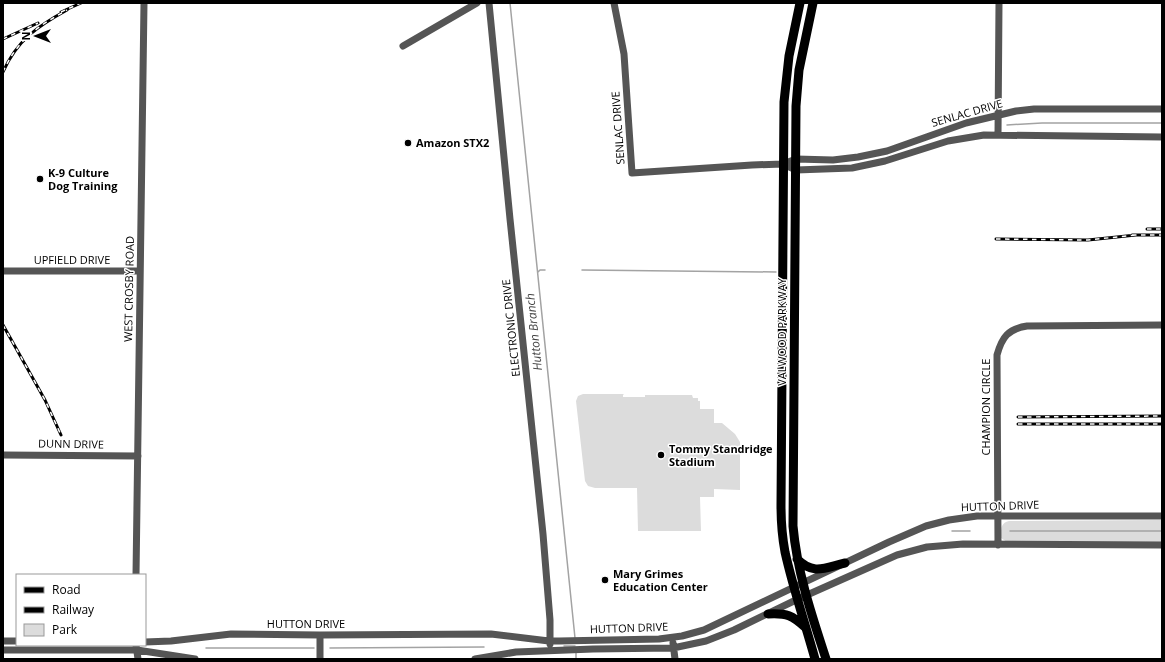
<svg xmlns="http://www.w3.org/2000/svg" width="1165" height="662" font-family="'Open Sans',sans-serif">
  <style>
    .green { fill: #dcdcdc }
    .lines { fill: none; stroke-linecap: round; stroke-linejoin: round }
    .stream { stroke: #a3a3a3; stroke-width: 1.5 }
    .minor { stroke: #555; stroke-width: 7 }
    .major { stroke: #000; stroke-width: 9 }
    .rail-casing { stroke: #000; stroke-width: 3 }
    .rail { stroke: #fff; stroke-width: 1.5; stroke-dasharray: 4.5; stroke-linecap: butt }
    .poi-dot { fill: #000; stroke: #fff; stroke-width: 1.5 }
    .labels { text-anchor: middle; stroke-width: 3; stroke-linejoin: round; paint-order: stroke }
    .street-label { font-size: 11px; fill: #000; stroke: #fff }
    .poi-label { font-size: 11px; font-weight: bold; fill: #000; stroke: #fff; text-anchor: start }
    .water-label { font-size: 12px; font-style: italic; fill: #444; stroke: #fff }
  </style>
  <rect width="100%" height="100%" fill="#fff"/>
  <!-- green -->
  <path class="green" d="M 583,394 L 624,394 L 623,395 L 623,397 L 645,397 L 645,395 L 692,395 L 693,398 L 698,398 L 698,401 L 700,401 L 700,409 L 714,409 L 714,423 L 722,423 L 735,434 L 740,442 L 740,490 L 714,489 L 714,497 L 700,497 L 701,531 L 638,531 L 637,488 L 595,488 L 588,486 L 585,481 L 576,401 L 578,396 Z
    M 1162,520 L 1162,543 L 1007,542 L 1001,538 C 1001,530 1000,523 1009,521 Z"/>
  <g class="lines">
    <!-- stream -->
    <path class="stream" d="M 510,3 L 575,638
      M 1007,125 L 1042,123 L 1162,123
      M 582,270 L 776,272
      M 538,272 L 540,270 L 545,270
      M 952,531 L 970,531
      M 1010,531 L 1162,531
      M 564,646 L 575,646
      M 206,648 L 314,648
      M 330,648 L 484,647
      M 576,652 L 576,659"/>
    <!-- minor -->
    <path class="minor" d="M 489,3 L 510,219 L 543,534 L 550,620 L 550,644
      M 614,3 L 624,54 L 632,173 L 752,165 L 783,164 L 796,159 L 833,160 L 858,157 L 887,151 L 966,123 L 1016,111 L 1034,109 L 1162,109
      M 403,46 L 477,3
      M 998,135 L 999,3
      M 783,164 L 796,170 L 852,168 L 885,161 L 948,141 L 984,135 L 1162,137
      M 3,271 L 140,271
      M 3,455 L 138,456
      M 998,545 L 997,355 C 1002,337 1008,329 1027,326 L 1162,325
      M 136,575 L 144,3
      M 320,635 L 320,659
      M 3,641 L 17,641
      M 145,642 L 171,641 L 231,634 L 320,635 L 491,634 L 549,641 L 559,641 L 659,639 L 682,636 L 704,630 L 889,542 L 926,526 L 949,520 L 977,516 L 1162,516
      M 673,643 L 675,659
      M 136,645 L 138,659
      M 3,650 L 137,650 L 195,659
      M 475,659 L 516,652 L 593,649 L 673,648 L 706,641 L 734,630 L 798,599 L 897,555 L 927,547 L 963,544 L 1162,545"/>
    <!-- major -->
    <path class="major" d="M 800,3 L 789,56 L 784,102 L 781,505 C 781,521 782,536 785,552 C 793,588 805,623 815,659
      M 813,3 L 799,70 L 796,106 L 793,526 C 797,572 812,616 826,659
      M 797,559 C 814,576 826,567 845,563
      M 768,614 C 787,613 792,615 806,628"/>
    <defs>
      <path id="rail" d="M 61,12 L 81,3
        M 3,39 L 38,23
        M 3,72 C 17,40 38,26 67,10
        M 1147,229 L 1162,229
        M 1132,235 L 1162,235
        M 996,239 L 1088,240 L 1136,235
        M 3,325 L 45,400 L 61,435
        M 1018,417 L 1162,416
        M 1018,424 L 1162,424"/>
    </defs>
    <!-- rail casing -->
    <use href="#rail" class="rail-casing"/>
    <!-- rail -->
    <use href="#rail" class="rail"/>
  </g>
  <!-- markers -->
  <g class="poi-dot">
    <circle cx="408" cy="143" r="4"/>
    <circle cx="40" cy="179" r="4"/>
    <circle cx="661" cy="455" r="4"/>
    <circle cx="605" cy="580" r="4"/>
  </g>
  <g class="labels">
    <!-- street labels -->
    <g class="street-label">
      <text transform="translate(967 113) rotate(-16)" y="4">SENLAC DRIVE</text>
      <text transform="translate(618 128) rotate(-94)" y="4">SENLAC DRIVE</text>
      <text x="72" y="264">UPFIELD DRIVE</text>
      <text transform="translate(129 289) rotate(-89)" y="4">WEST CROSBY ROAD</text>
      <text transform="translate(511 328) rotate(-96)" y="4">ELECTRONIC DRIVE</text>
      <text transform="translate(782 332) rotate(-90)" y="4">VALWOOD PARKWAY</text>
      <text transform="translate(986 407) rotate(-90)" y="4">CHAMPION CIRCLE</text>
      <text transform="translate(71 444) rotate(1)" y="4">DUNN DRIVE</text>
      <text transform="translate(1000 506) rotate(-2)" y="4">HUTTON DRIVE</text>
      <text x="306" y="628">HUTTON DRIVE</text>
      <text transform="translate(629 628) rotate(-2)" y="4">HUTTON DRIVE</text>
    </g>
    <!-- poi labels -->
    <g class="poi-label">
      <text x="416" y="147">Amazon STX2</text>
      <text x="48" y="177">K-9 Culture<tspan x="48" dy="13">Dog Training</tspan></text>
      <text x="669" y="453">Tommy Standridge<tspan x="669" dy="13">Stadium</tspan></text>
      <text x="613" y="578">Mary Grimes<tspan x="613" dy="13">Education Center</tspan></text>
    </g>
    <!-- water labels -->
    <g class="water-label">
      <text transform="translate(534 332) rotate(-96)" y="4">Hutton Branch</text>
    </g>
  </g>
  <!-- border -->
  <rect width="1165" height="662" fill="none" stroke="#000000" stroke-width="8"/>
  <!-- legend -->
  <rect x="16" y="574" width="130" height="72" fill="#ffffff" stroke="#999999"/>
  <rect x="24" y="587" width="20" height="6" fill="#000000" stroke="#999999"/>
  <text x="52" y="594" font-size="12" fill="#000000">Road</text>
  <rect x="24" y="607" width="20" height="6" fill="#000000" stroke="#999999"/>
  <text x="52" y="614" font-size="12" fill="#000000">Railway</text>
  <rect x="24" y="624" width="20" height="12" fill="#dcdcdc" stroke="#999999"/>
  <text x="52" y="634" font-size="12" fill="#000000">Park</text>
  <!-- north arrow -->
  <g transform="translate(36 36) rotate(270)" stroke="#ffffff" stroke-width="3" paint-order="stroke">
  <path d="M0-3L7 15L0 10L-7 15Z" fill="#000000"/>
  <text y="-6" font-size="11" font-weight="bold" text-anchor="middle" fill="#000000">N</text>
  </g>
</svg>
